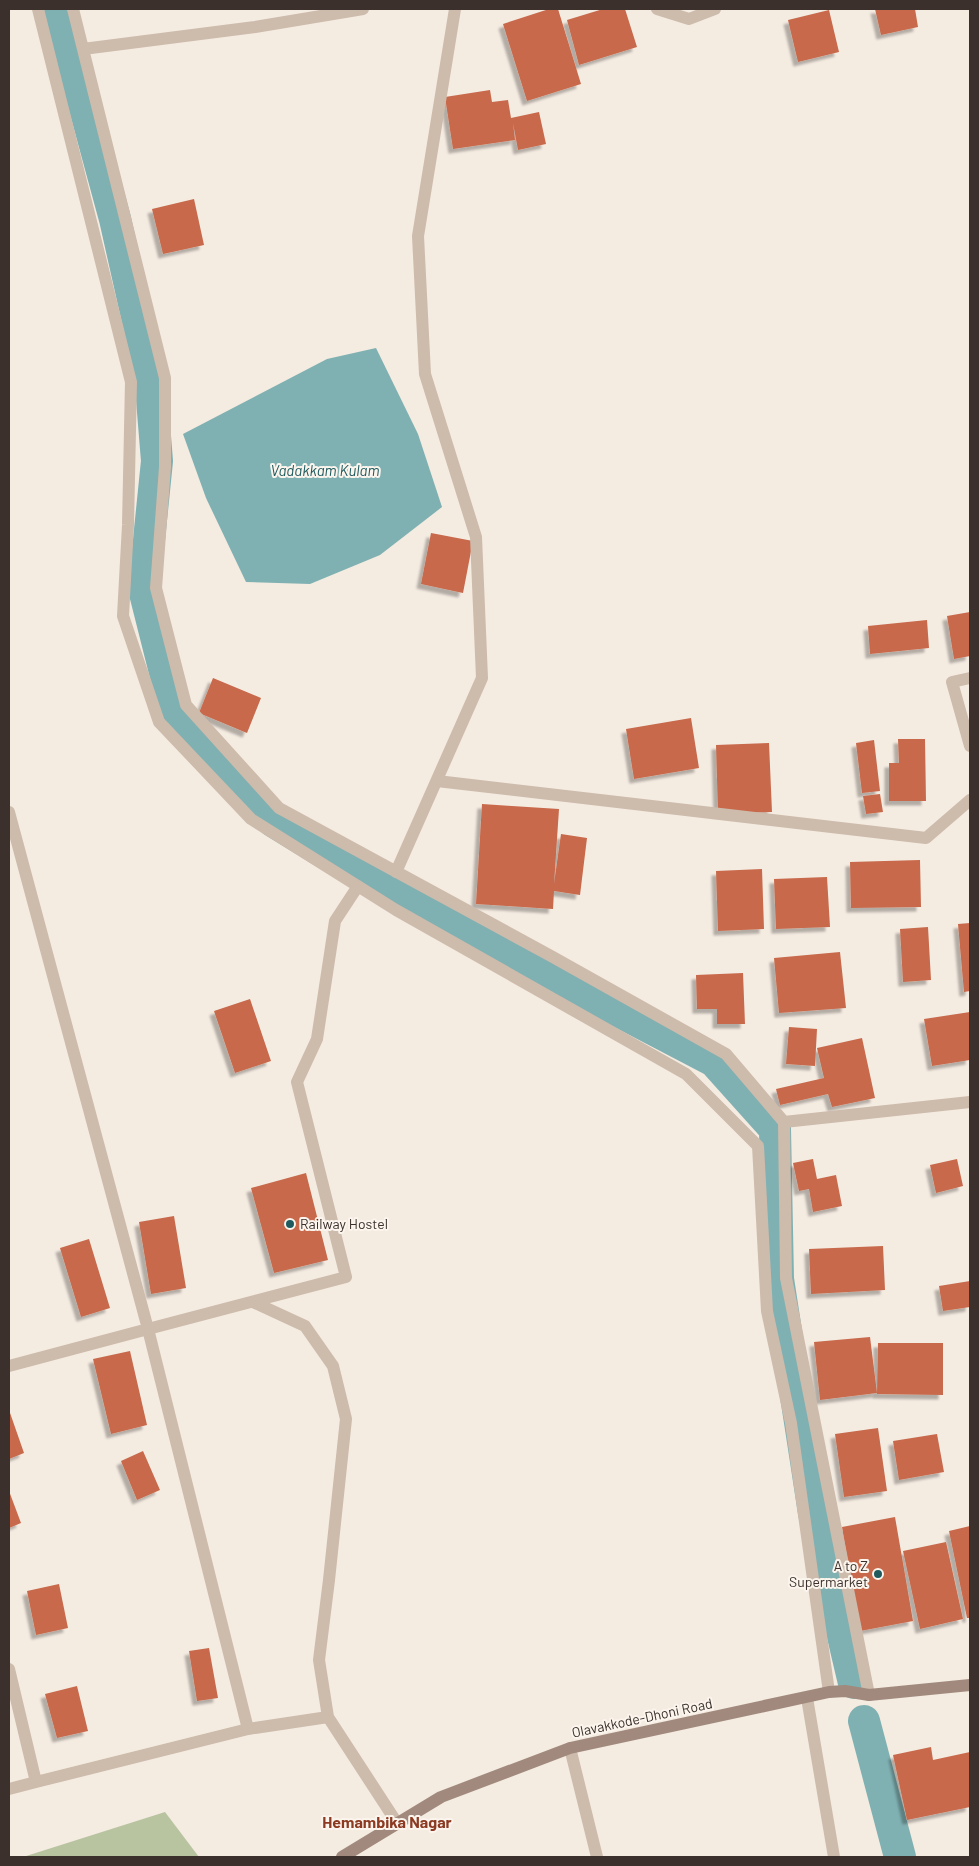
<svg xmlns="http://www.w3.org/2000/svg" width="979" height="1866" font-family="Barlow,sans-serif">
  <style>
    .green { fill: #b8c4a0 }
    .water { fill: #7fb0b2 }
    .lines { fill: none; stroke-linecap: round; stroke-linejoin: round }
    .canal { stroke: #7fb0b2; stroke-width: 32 }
    .building { fill: #c8694b; filter: url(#shadow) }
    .street { stroke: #cdbbac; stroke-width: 12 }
    .secondary { stroke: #a18a7d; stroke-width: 12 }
    .poi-dot { fill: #1f5a5e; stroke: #fbf5ee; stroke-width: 2 }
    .labels { text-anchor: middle; stroke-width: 4; stroke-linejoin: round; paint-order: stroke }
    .poi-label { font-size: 14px; fill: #3b302b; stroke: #fbf5ee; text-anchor: start }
    .street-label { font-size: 14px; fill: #3b302b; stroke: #fbf5ee }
    .water-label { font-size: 15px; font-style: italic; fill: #1f5a5e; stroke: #fbf5ee }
    .quarter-label { font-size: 16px; font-weight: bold; fill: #8c3b22; stroke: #fbf5ee }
  </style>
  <defs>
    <filter id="shadow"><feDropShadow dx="-4.5" dy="4.5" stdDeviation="1" flood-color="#0004"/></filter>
  </defs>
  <rect width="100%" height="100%" fill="#f4ebe1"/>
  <!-- green -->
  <path class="green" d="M 165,1812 L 199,1857 L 23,1857 Z"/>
  <!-- water -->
  <path class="water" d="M 376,348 L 418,434 L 442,507 L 380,555 L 310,584 L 246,582 L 206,498 L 183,434 L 327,359 Z"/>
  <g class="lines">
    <!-- canal -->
    <path class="canal" d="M 58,9 L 115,219 L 150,375 L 157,461 L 144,589 L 174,708 L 273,821 L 384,889 L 714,1061 L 775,1129 L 778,1279 L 814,1513 L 854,1683
      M 864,1721 L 900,1857"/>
  </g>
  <!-- building -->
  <path class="building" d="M 549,9 L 558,9 L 581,84 L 527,101 L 503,24 Z
    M 603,9 L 625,9 L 637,47 L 579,65 L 567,20 Z
    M 875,9 L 915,9 L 918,27 L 881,35 Z
    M 829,10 L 839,52 L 798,62 L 788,20 Z
    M 490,90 L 492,102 L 508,100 L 511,118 L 539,112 L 546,144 L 518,150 L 513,123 L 515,140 L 453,149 L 445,97 Z
    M 194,199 L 204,245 L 163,254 L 152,209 Z
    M 431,533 L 473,541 L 463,593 L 421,584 Z
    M 970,612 L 970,656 L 954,659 L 947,616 Z
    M 927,620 L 929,648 L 870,654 L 868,626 Z
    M 213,678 L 261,698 L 247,733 L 199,713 Z
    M 691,718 L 699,768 L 634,779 L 626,729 Z
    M 898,739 L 925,739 L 926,801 L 889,801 L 889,763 L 899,763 Z
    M 874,740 L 880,791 L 862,793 L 856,743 Z
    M 769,743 L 772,812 L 718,813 L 716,745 Z
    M 880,794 L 883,812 L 866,814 L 863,796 Z
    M 482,804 L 559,809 L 554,884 L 561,834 L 587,838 L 580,895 L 554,891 L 553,909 L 476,904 Z
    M 920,860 L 921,907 L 851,908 L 850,862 Z
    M 762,869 L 764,929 L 718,931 L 716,871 Z
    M 827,877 L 830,927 L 776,929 L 774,879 Z
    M 970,923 L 970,991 L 964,992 L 958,924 Z
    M 928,927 L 931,980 L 903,982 L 900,929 Z
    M 840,952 L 846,1008 L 779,1013 L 774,958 Z
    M 743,973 L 745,1024 L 717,1024 L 717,1009 L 697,1009 L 696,975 Z
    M 250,999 L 271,1061 L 235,1073 L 214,1011 Z
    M 970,1012 L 970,1060 L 932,1066 L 924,1019 Z
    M 789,1027 L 817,1029 L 815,1066 L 786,1064 Z
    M 862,1038 L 875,1098 L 832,1107 L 828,1094 L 780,1105 L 776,1089 L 824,1078 L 817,1048 Z
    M 813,1159 L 817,1179 L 836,1175 L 842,1206 L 813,1212 L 809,1189 L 799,1191 L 793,1163 Z
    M 957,1159 L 963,1186 L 936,1193 L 930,1165 Z
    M 306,1173 L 328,1260 L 274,1273 L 251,1188 Z
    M 174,1216 L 186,1288 L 151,1294 L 139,1222 Z
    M 89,1239 L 110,1308 L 81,1317 L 60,1248 Z
    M 883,1246 L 885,1290 L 811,1294 L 809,1249 Z
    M 970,1281 L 970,1307 L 943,1311 L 939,1286 Z
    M 870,1337 L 877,1393 L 820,1400 L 814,1342 Z
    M 878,1343 L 943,1343 L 943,1395 L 877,1394 Z
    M 130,1351 L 147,1425 L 111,1434 L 93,1359 Z
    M 9,1410 L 24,1453 L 9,1459 Z
    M 878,1428 L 887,1491 L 844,1497 L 835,1434 Z
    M 937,1434 L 944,1472 L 899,1480 L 893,1441 Z
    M 143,1451 L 160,1490 L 137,1500 L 121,1461 Z
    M 9,1491 L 21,1523 L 9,1528 Z
    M 895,1517 L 913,1621 L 860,1631 L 842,1527 Z
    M 970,1526 L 970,1618 L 967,1618 L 949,1531 Z
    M 946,1542 L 963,1619 L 920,1629 L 903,1551 Z
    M 59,1584 L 68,1628 L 36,1635 L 27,1591 Z
    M 209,1648 L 218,1698 L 197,1701 L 189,1651 Z
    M 77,1686 L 88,1731 L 57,1738 L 45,1694 Z
    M 931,1747 L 933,1760 L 970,1752 L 970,1807 L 907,1820 L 893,1755 Z"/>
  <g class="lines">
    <!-- street -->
    <path class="street" d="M 38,9 L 131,382 L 128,525 L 123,616 L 159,722 L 251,819 L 396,910 L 686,1074 L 758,1146 L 767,1311 L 791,1423 L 829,1692
      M 73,9 L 165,378 L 165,467 L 156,588 L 186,705 L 279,808 L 551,956 L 726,1054 L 784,1122 L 786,1278 L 869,1695
      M 657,9 L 689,19 L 715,9
      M 83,49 L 255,27 L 363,9
      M 970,678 L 952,682 L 970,746
      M 437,781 L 926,838 L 970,800
      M 9,812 L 148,1329 L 9,1366
      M 396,872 L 482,678 L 476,537 L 425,374 L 418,236 L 455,9
      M 784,1122 L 970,1102
      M 253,1302 L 305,1326 L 333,1366 L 346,1419 L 329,1580 L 319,1660 L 328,1717
      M 9,1669 L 36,1782 L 9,1789
      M 807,1698 L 834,1857
      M 248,1729 L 328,1717 L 397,1823
      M 570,1748 L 597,1857
      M 36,1782 L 248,1729 L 148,1329 L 346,1277 L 297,1082 L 317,1039 L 335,921 L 358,886"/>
    <!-- secondary -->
    <path class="secondary" d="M 342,1857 L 441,1797 L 570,1748 L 829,1692 L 845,1691 L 869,1695 L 970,1685"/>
  </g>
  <!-- markers -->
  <g class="poi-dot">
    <circle cx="290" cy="1224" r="5"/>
    <circle cx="878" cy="1574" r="5"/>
  </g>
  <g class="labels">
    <!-- poi labels -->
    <g class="poi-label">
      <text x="300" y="1229">Railway Hostel</text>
      <text x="868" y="1571" text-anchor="end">A to Z<tspan x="868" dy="16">Supermarket</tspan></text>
    </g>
    <!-- street labels -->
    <g class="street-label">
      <text transform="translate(642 1718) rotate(-12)" y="5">Olavakkode-Dhoni Road</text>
    </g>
    <!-- water labels -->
    <g class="water-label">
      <text x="325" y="476">Vadakkam Kulam</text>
    </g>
    <!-- quarter labels -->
    <g class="quarter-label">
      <text x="387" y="1828">Hemambika Nagar</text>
    </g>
  </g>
  <!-- border -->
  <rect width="979" height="1866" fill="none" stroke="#3b302b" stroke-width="20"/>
</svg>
